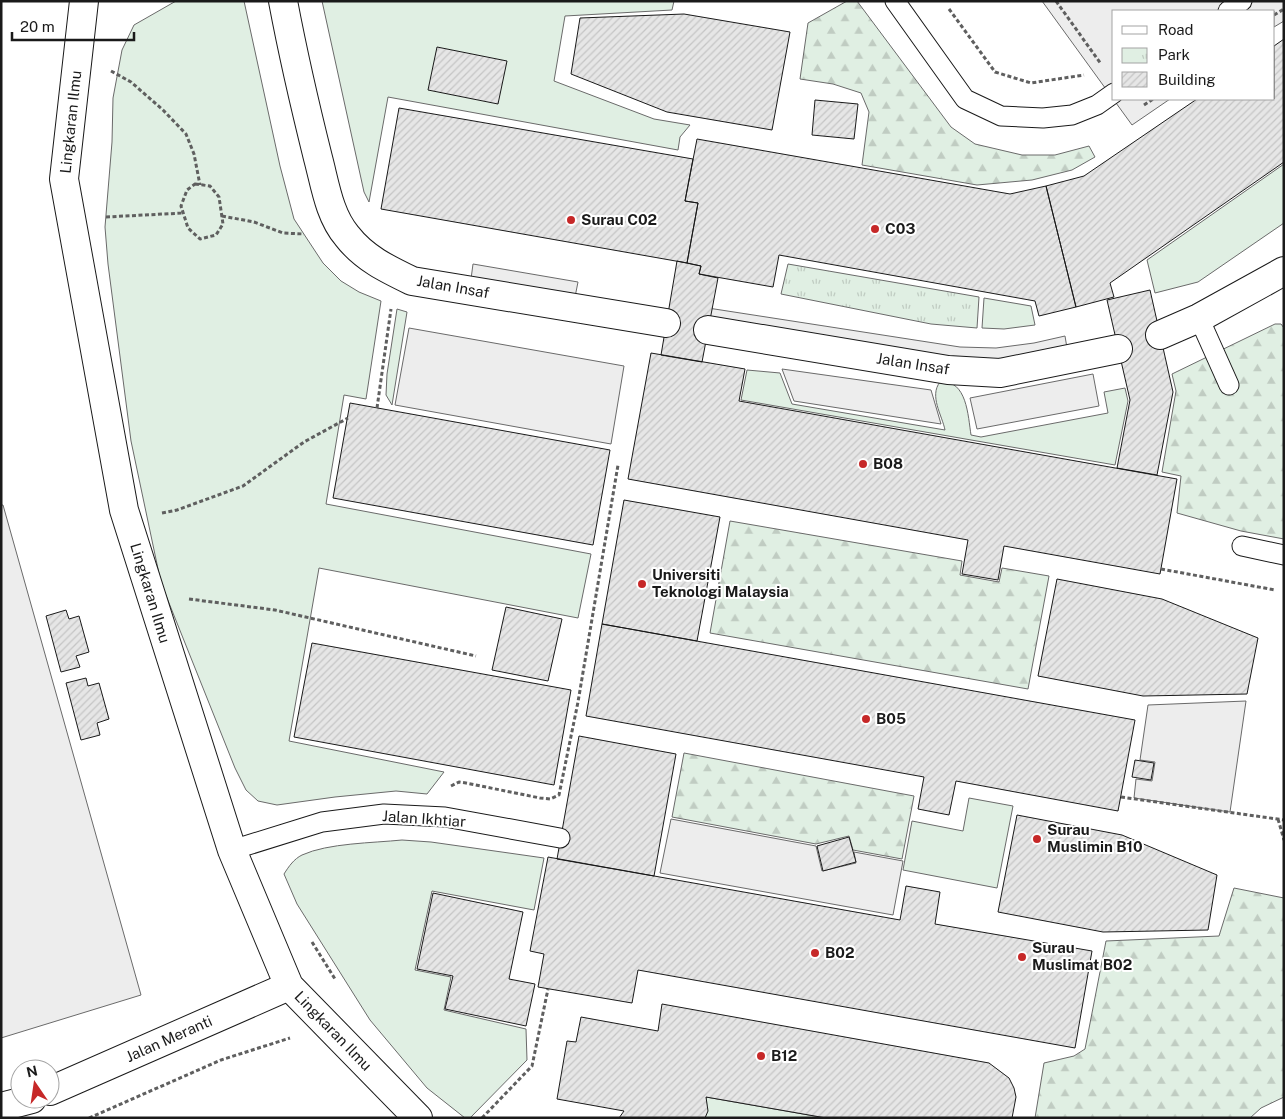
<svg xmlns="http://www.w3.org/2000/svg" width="1285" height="1119" font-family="'Public Sans',sans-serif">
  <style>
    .grass { fill: #e0efe3; stroke: #6a6a6a }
    .forest { fill: url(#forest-firs); stroke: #6a6a6a }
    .park { fill: url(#park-tufts); stroke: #6a6a6a }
    .parking { fill: #ededed; stroke: #6a6a6a }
    .building { fill: url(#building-hatch); stroke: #1a1a1a }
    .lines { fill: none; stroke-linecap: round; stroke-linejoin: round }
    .service-casing { stroke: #1a1a1a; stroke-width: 21 }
    .minor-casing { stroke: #1a1a1a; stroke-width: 30 }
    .tertiary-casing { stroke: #1a1a1a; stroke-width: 30 }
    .path { stroke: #5f5f5f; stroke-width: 3; stroke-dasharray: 4 2.5; stroke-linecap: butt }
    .service { stroke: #fff; stroke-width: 19 }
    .minor { stroke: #fff; stroke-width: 28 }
    .tertiary { stroke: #fff; stroke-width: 28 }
    .poi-dot { fill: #c62828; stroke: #fff; stroke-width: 2 }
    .labels { text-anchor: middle; stroke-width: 4; stroke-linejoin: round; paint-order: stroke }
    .street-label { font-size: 15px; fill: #1a1a1a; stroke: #fff }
    .poi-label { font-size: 15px; font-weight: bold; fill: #1a1a1a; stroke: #fff; text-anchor: start }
  </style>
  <defs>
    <pattern id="forest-firs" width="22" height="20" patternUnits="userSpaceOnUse" patternTransform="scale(1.25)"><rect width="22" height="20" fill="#e0efe3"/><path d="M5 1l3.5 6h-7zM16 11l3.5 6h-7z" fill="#c0ccc2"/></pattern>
    <pattern id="park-tufts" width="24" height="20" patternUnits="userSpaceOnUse" patternTransform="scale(1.25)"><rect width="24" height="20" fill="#e0efe3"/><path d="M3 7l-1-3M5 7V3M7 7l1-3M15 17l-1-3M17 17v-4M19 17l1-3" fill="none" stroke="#c0ccc2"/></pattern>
    <pattern id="building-hatch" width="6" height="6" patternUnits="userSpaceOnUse" patternTransform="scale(1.25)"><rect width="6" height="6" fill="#e6e6e6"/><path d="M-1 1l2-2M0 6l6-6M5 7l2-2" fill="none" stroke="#c5c5c5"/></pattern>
  </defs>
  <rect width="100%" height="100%" fill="#fff"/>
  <!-- grass -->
  <path class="grass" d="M 176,1 L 244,1 L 280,166 L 294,219 L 323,263 L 341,281 L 359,292 L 381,301 L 366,399 L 344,395 L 326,504 L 591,554 L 578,618 L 319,568 L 289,741 L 444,772 L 427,794 L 396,791 L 335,797 L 277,805 L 258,801 L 246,790 L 235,768 L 161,583 L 131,441 L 108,264 L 105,227 L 112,142 L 113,98 L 122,50 L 134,25 Z
    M 322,1 L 674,1 L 672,10 L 565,16 L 554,81 L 654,119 L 690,125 L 680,137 L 678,150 L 388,97 L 369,202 L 364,192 Z
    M 1284,164 L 1284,223 L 1198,282 L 1155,293 L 1147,260 Z
    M 984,298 L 1031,306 L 1035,325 L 1004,329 L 982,328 Z
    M 397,309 L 407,312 L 392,405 L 386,395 L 387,374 Z
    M 747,370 L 780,373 L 792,404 L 945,430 C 942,415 929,396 940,382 C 967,379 968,416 971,435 L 981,437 L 1108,413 L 1104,392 L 1125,388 L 1128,401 L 1115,465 L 741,400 Z
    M 969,798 L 1013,806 L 997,888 L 903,870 L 912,821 L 963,831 Z
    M 402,840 L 431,842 L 544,858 L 534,910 L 432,891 L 415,970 L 451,977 L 444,1010 L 526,1029 L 527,1060 L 470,1118 L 465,1118 L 427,1088 L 370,1020 L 297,904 L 284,874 C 289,866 294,859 302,855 C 328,843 373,843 402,840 Z
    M 706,1097 L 826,1118 L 705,1118 Z"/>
  <!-- forest -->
  <path class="forest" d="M 847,1 L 857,1 L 951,127 L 975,144 L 1022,155 L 1055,155 L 1089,146 L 1095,157 L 1072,170 L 1032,180 L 977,185 L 862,165 L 869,112 L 861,93 L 833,84 L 800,79 L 808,23 Z
    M 1275,324 L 1281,324 L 1284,328 L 1284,539 L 1241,531 L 1177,513 L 1181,476 L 1162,472 L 1176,391 L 1172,374 Z
    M 730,521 L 962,561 L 960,575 L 999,582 L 1002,568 L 1049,576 L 1028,689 L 710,633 Z
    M 684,753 L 914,796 L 902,859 L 853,850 L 849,836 L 816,844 L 672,817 Z
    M 1234,888 L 1284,898 L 1284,1097 L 1261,1108 L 1250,1118 L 1035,1118 L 1044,1063 L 1074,1056 L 1085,1049 L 1106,941 L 1219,936 Z"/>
  <!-- park -->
  <path class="park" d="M 788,264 L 979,297 L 977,328 L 931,324 L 781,294 Z"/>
  <!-- parking -->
  <path class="parking" d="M 1042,1 L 1284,1 L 1284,21 L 1274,27 L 1274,11 L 1114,11 L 1114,99 L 1170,99 L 1132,125 Z
    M 473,264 L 578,282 L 575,297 L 471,279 Z
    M 708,308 L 960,347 L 996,348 L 1034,343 L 1065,336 L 1067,348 L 996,361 L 959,360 L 705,321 Z
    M 409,328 L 624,366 L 611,444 L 395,405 Z
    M 782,369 L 931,390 L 941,424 L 794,401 Z
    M 1093,374 L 1099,406 L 977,429 L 970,398 Z
    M 1,505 L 3,505 L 141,995 L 1,1038 Z
    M 1246,701 L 1230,812 L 1134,798 L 1136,779 L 1152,781 L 1155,762 L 1140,760 L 1148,705 Z
    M 671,819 L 816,846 L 822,871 L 856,863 L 854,852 L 903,861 L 893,915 L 660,873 Z"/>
  <!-- building -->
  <path class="building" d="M 684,14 L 790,32 L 772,130 L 667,112 L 571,74 L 580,18 Z
    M 1284,39 L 1284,162 L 1110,283 L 1114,297 L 1076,307 L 1046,186 L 1084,176 L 1197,99 L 1274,99 L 1274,46 Z
    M 437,47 L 507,61 L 498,104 L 428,90 Z
    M 815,100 L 858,104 L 854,139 L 812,135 Z
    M 399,108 L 693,159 L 685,201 L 698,203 L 687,263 L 381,209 Z
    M 697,139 L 1010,194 L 1046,186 L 1076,307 L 1039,316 L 1035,301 L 779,255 L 773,287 L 699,274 L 701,266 L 687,263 L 698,203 L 685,201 Z
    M 677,261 L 701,266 L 699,274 L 718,278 L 702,362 L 661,355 Z
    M 1150,290 L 1173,392 L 1157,475 L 1117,468 L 1130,400 L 1107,300 Z
    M 651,353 L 745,369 L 739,401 L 1177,479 L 1160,574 L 1004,546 L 998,580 L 962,574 L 968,540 L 628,479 Z
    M 350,403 L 610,450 L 593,545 L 333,498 Z
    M 624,500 L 720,517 L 697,641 L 602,624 Z
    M 1057,579 L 1162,599 L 1258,638 L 1247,694 L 1143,696 L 1038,676 Z
    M 506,607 L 562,619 L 548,681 L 492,670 Z
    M 66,610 L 69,619 L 79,616 L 89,652 L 76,656 L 80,667 L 61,672 L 46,616 Z
    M 602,624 L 1135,720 L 1118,811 L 956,781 L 949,815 L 918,809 L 924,777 L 586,716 Z
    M 312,643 L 571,690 L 554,785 L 294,737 Z
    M 86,678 L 88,686 L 99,683 L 109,719 L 97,723 L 100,735 L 81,740 L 66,683 Z
    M 579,736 L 676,754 L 654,876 L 557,859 Z
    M 1135,760 L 1154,763 L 1151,780 L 1132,777 Z
    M 1017,815 L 1122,835 L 1217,875 L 1208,930 L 1103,932 L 998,912 Z
    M 849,837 L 856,862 L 823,871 L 817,846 Z
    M 548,857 L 900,920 L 906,886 L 940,892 L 935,924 L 1092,951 L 1075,1048 L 638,970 L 632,1003 L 538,987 L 544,954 L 530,951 Z
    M 433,893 L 523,912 L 509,979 L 535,984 L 526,1026 L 445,1009 L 453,976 L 417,969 Z
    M 662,1004 L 989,1063 L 1009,1078 L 1014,1088 L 1016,1097 L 1012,1118 L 826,1118 L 706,1097 L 708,1111 L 705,1118 L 619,1118 L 624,1111 L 557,1099 L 567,1041 L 576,1042 L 581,1017 L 658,1031 Z"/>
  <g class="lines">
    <defs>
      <path id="service" d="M 895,1 L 965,99 L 1001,116 L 1043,118 L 1072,115 L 1097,105 L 1114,93
        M 1228,11 L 1242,1
        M 1199,318 L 1229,385
        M 1242,546 L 1284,555
        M 232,850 L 322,822 L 384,814 L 445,817 L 560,838"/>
      <path id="minor" d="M 283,1 C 293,54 305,106 318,158 C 325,184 329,215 347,236 C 364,258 387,269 412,281 L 666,323
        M 708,330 L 948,370 L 1000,373 L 1118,349
        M 1160,335 L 1199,318 L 1284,271"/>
      <path id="tertiary" d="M 84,1 L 64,179 L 124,510 L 232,850 L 289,986 L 418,1118
        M 50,1091 L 289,986
        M 1,1107 L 32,1099"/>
    </defs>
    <!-- service casing -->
    <use href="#service" class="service-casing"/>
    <!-- minor casing -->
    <use href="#minor" class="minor-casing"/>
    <!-- tertiary casing -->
    <use href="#tertiary" class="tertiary-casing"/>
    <!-- path -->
    <path class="path" d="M 1056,1 L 1101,64
      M 949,9 L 995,72 L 1031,83 L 1084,75
      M 1274,15 L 1284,9
      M 111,71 L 131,82 L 163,110 L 186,134 L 194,154 L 200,185
      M 1144,105 L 1153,99
      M 195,184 L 210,186 L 219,197 L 223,224 L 216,235 L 200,239 L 188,228 L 181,206 L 187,190 Z
      M 222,216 L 254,222 L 283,233 L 304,234
      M 106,217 L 183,213
      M 377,408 L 391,309
      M 162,513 L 177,510 L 243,486 L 304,442 L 348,418
      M 1161,569 L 1275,590
      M 189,599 L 275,610 L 476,656
      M 451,786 L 459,782 L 466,783 L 540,798 L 550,799 L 559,795 L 578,702 L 618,465
      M 1121,797 L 1284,820
      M 1278,819 L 1284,840
      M 312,942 L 335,979
      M 89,1118 L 221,1060 L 290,1038
      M 482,1118 L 532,1066 L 548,989"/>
    <!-- service -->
    <use href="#service" class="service"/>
    <!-- minor -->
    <use href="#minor" class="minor"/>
    <!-- tertiary -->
    <use href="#tertiary" class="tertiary"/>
  </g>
  <!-- markers -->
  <g class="poi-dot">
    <circle cx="571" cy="220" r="5"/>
    <circle cx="875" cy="229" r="5"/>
    <circle cx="863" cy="464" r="5"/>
    <circle cx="642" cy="584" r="5"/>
    <circle cx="866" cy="719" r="5"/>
    <circle cx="1037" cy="839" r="5"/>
    <circle cx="815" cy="953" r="5"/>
    <circle cx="1022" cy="957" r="5"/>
    <circle cx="761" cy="1056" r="5"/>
  </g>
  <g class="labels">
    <!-- street labels -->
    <g class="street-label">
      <text transform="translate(71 122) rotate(-84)" y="5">Lingkaran Ilmu</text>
      <text transform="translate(453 287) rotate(10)" y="5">Jalan Insaf</text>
      <text transform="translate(913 364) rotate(9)" y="5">Jalan Insaf</text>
      <text transform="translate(150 593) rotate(73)" y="5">Lingkaran Ilmu</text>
      <text transform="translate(424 819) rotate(4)" y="5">Jalan Ikhtiar</text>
      <text transform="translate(333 1031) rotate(46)" y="5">Lingkaran Ilmu</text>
      <text transform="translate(169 1039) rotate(-24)" y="5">Jalan Meranti</text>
    </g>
    <!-- poi labels -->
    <g class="poi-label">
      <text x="581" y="225">Surau C02</text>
      <text x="885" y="234">C03</text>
      <text x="873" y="469">B08</text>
      <text x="652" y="580">Universiti<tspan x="652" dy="17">Teknologi Malaysia</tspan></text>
      <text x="876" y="724">B05</text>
      <text x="1047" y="835">Surau<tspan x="1047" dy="17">Muslimin B10</tspan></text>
      <text x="1032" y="953">Surau<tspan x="1032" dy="17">Muslimat B02</tspan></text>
      <text x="825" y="958">B02</text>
      <text x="771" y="1061">B12</text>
    </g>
  </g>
  <!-- border -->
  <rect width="1285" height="1119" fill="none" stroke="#1a1a1a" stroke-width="5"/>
  <!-- legend -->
  <rect x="1112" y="10" width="162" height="90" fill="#ffffff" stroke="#a3a3a3"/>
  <rect x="1122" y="26" width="25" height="8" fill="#ffffff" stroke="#a3a3a3"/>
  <text x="1158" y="35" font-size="15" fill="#1a1a1a">Road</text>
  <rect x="1122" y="48" width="25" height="15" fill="url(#park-tufts)" stroke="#a3a3a3"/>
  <text x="1158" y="60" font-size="15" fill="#1a1a1a">Park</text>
  <rect x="1122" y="72" width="25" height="15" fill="url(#building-hatch)" stroke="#a3a3a3"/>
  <text x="1158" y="85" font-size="15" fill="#1a1a1a">Building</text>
  <!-- north arrow -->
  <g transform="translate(35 1084) rotate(347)"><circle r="24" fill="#ffffff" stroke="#a3a3a3"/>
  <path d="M0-4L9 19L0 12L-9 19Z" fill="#c62828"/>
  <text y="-8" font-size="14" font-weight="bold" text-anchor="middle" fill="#1a1a1a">N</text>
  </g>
  <!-- scale -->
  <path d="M12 32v8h122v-8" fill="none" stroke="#1a1a1a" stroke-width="2.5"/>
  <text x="20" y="32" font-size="15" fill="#1a1a1a" stroke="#ffffff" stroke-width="4" paint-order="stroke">20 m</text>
</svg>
